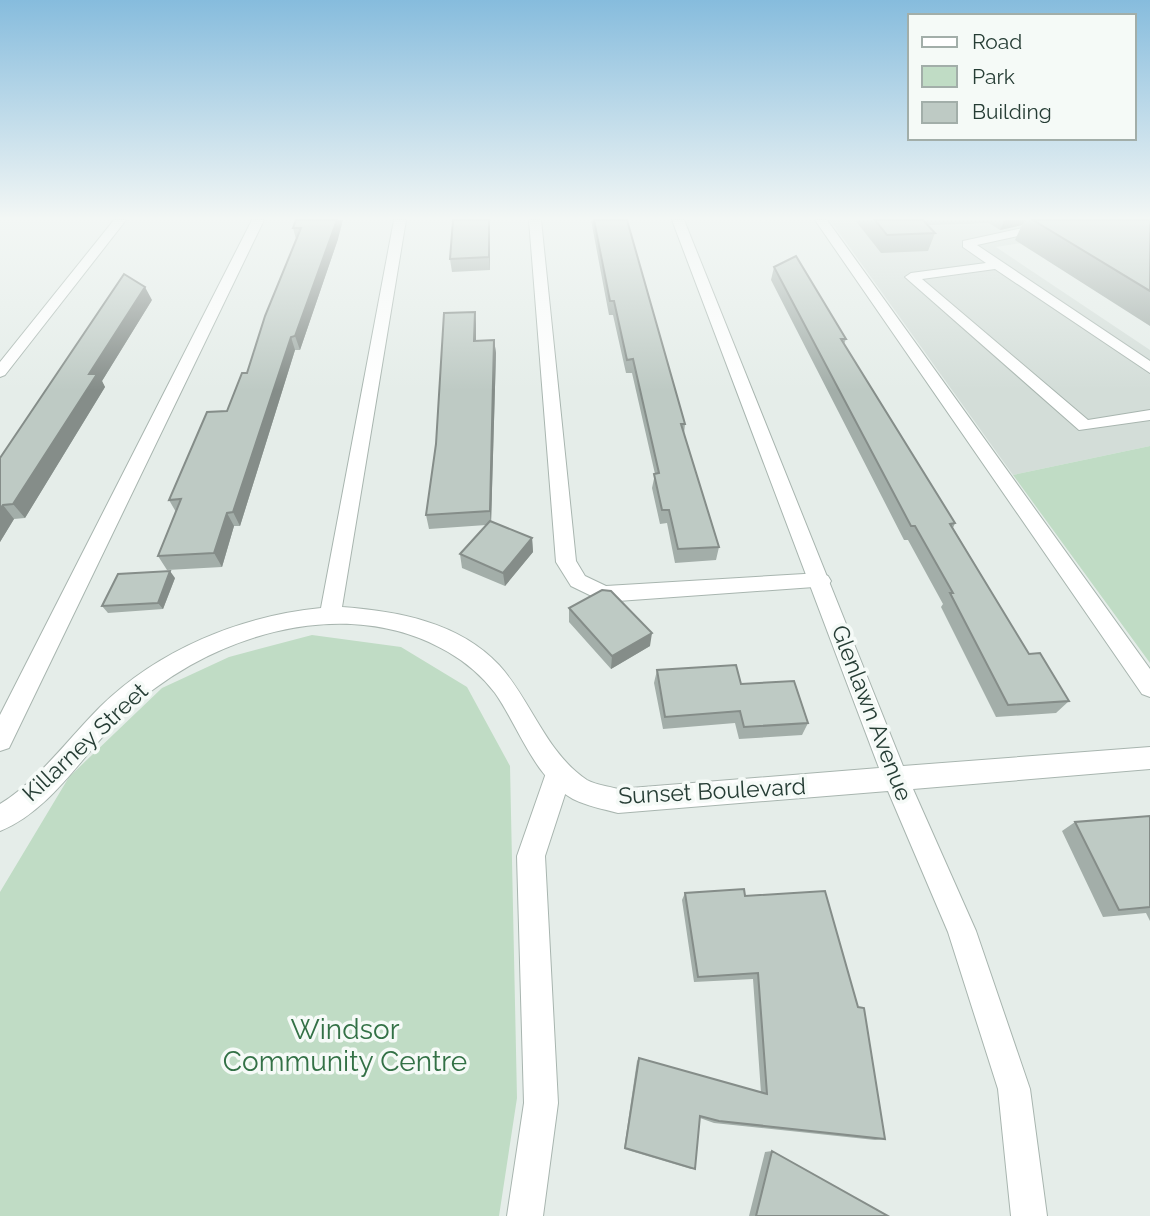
<svg xmlns="http://www.w3.org/2000/svg" width="1150" height="1216" font-family="Raleway,sans-serif">
  <style>
    .built { fill: #d3ddd8 }
    .green { fill: #c0dcc5 }
    .lines { fill: none; stroke-linecap: round; stroke-linejoin: round }
    .service-casing { stroke: #a8b5af; stroke-width: 2 }
    .minor-casing { stroke: #a8b5af; stroke-width: 2 }
    .service { fill: #fff; fill-rule: evenodd }
    .minor { fill: #fff; fill-rule: evenodd }
    .wall { fill: #a3aea9 }
    .shaded-wall { fill: #858d89 }
    .building { fill: #becac4; stroke: #858d89; stroke-width: 2 }
    .labels { text-anchor: middle; stroke-width: 7; stroke-linejoin: round; paint-order: stroke }
    .street-label { font-size: 23px; fill: #263d35; stroke: #f5faf7 }
    .near-park-label { font-size: 28px; fill: #337146; stroke: #f5faf7 }
  </style>
  <rect width="100%" height="100%" fill="#e5ede9"/>
  <!-- built -->
  <path class="built" d="M 830,220 L 1148,220 L 1150,223 L 996,247 L 1150,350 L 1150,446 L 1013,475 Z"/>
  <!-- green -->
  <path class="green" d="M 1150,446 L 1150,663 L 1013,475 Z
    M 312,635 L 401,647 L 467,687 L 510,766 L 517,1098 L 499,1216 L 0,1216 L 0,892 L 69,777 L 162,688 L 229,657 Z"/>
  <g class="lines">
    <defs>
      <path id="service" d="M 252,220 L 264,220 L 9,748 L 0,751 L 0,715 Z
        M 529,220 L 541,220 L 576,561 L 585,576 L 606,586 L 821,573 L 828,576 L 831,581 L 828,586 L 604,602 L 571,586 L 556,562 Z
        M 815,220 L 827,220 L 1150,669 L 1150,697 L 1142,694 Z
        M 1046,223 L 1052,227 L 1050,229 L 977,245 L 1150,361 L 1150,373 L 995,269 L 922,279 L 1088,420 L 1150,410 L 1150,420 L 1079,430 L 905,277 L 911,273 L 986,263 L 963,247 L 963,241 Z
        M 559,761 L 568,765 L 572,773 L 545,856 L 558,1103 L 543,1216 L 507,1216 L 524,1103 L 517,856 L 546,773 L 550,765 Z"/>
      <path id="minor" d="M 114,220 L 126,220 L 5,375 L 0,377 L 0,362 Z
        M 394,220 L 406,220 L 342,607 C 397,611 459,622 499,665 C 531,700 546,753 587,780 C 596,785 608,786 618,789 L 879,768 L 672,220 L 684,220 L 903,766 L 1150,747 L 1150,769 L 913,789 L 976,931 L 1030,1089 L 1047,1216 L 1011,1216 L 998,1089 L 948,932 L 888,791 L 618,813 C 603,809 587,806 573,799 C 534,778 519,727 495,693 C 481,675 467,663 448,652 C 343,590 200,638 119,719 C 82,756 50,811 0,831 L 0,804 C 39,780 68,739 100,707 C 158,650 240,616 321,608 Z"/>
    </defs>
    <!-- service casing -->
    <use href="#service" class="service-casing"/>
    <!-- minor casing -->
    <use href="#minor" class="minor-casing"/>
    <!-- service -->
    <use href="#service" class="service"/>
    <!-- minor -->
    <use href="#minor" class="minor"/>
  </g>
  <!-- wall -->
  <path class="wall" d="M 296,220 L 338,239 L 300,350 L 295,350 L 240,526 L 234,526 L 222,567 L 167,570 L 158,556 L 176,512 L 169,500 L 227,411 L 247,373 L 296,239 L 293,228 Z
    M 490,220 L 490,270 L 452,272 L 450,259 Z
    M 591,220 L 627,220 L 685,424 L 684,434 L 719,547 L 716,560 L 675,563 L 667,523 L 660,524 L 652,488 L 655,474 L 632,373 L 626,373 L 613,315 L 609,315 Z
    M 855,220 L 1150,220 L 1150,326 L 1015,240 L 1022,225 L 1000,230 L 989,223 L 927,225 L 935,233 L 928,251 L 881,253 Z
    M 774,267 L 846,339 L 844,344 L 955,523 L 953,528 L 1029,654 L 1069,701 L 1056,713 L 996,717 L 941,607 L 943,604 L 908,540 L 904,540 L 771,280 Z
    M 152,300 L 102,381 L 105,387 L 25,518 L 14,519 L 0,542 L 0,458 Z
    M 475,312 L 476,325 L 476,341 L 494,340 L 496,353 L 491,522 L 532,538 L 533,552 L 505,586 L 462,568 L 460,554 L 486,525 L 429,529 L 426,515 Z
    M 175,578 L 163,609 L 108,613 L 102,606 Z
    M 569,608 L 650,646 L 611,669 L 569,622 Z
    M 657,670 L 741,684 L 808,723 L 802,735 L 739,739 L 735,723 L 663,729 L 654,683 Z
    M 1150,816 L 1150,921 L 1146,913 L 1103,917 L 1062,831 L 1075,822 Z
    M 685,893 L 745,896 L 885,1139 L 875,1140 L 714,1123 L 700,1118 L 695,1169 L 691,1169 L 624,1149 L 637,1061 L 639,1058 L 761,1093 L 753,979 L 694,982 L 682,900 Z
    M 772,1151 L 888,1216 L 749,1216 L 765,1152 Z"/>
  <!-- shaded-wall -->
  <path class="shaded-wall" d="M 337,220 L 343,220 L 338,239 L 300,350 L 295,336 Z
    M 489,220 L 490,223 L 490,270 L 489,257 Z
    M 1005,220 L 1025,220 L 1022,225 L 1000,230 Z
    M 145,287 L 152,300 L 102,381 L 105,387 L 25,518 L 13,504 L 89,374 Z
    M 475,312 L 476,325 L 476,354 L 474,341 Z
    M 291,337 L 295,350 L 240,526 L 233,512 Z
    M 494,340 L 496,353 L 491,525 L 490,511 Z
    M 3,505 L 14,519 L 0,542 L 0,509 Z
    M 227,513 L 234,526 L 222,567 L 214,553 Z
    M 532,538 L 533,552 L 505,586 L 503,573 Z
    M 170,571 L 175,578 L 163,609 L 158,603 Z
    M 652,633 L 650,646 L 611,669 L 612,656 Z"/>
  <!-- building -->
  <path class="building" d="M 296,220 L 337,220 L 295,336 L 291,337 L 233,512 L 227,513 L 214,553 L 158,556 L 181,499 L 169,500 L 207,412 L 227,411 L 242,373 L 247,373 L 265,316 L 301,228 L 293,228 Z
    M 453,220 L 489,220 L 489,257 L 450,259 Z
    M 594,220 L 627,220 L 685,424 L 681,424 L 719,547 L 678,549 L 669,510 L 662,510 L 654,474 L 659,473 L 633,359 L 627,360 L 614,301 L 610,301 Z
    M 875,220 L 923,220 L 935,233 L 887,235 Z
    M 1033,220 L 1150,220 L 1150,291 Z
    M 796,256 L 846,339 L 841,339 L 955,523 L 950,524 L 1029,654 L 1040,653 L 1069,701 L 1008,705 L 950,593 L 953,593 L 915,526 L 911,526 L 774,267 Z
    M 124,274 L 145,287 L 89,374 L 97,374 L 13,504 L 3,505 L 0,509 L 0,458 Z
    M 475,312 L 474,341 L 494,340 L 490,511 L 426,515 L 436,444 L 444,313 Z
    M 490,521 L 532,538 L 503,573 L 460,554 Z
    M 170,571 L 158,603 L 102,606 L 118,574 Z
    M 602,590 L 611,591 L 652,633 L 612,656 L 569,608 Z
    M 736,665 L 741,684 L 794,681 L 808,723 L 744,727 L 740,711 L 665,717 L 657,670 Z
    M 1150,816 L 1150,907 L 1119,910 L 1075,822 Z
    M 744,889 L 745,896 L 825,891 L 858,1007 L 864,1008 L 885,1139 L 719,1121 L 700,1116 L 695,1169 L 625,1148 L 639,1058 L 767,1094 L 758,973 L 698,977 L 685,893 Z
    M 772,1151 L 888,1216 L 756,1216 Z"/>
  <!-- sky -->
  <linearGradient id="sky" x2="0" y2="1"><stop stop-color="#86bcdd"/><stop offset="0.56" stop-color="#f3f7f5"/><stop offset="1" stop-color="#f3f7f5" stop-opacity="0"/></linearGradient>
  <rect width="1150" height="390" fill="url(#sky)"/>
  <g class="labels">
    <!-- street labels -->
    <g class="street-label">
      <text transform="translate(872 713) rotate(69)" y="8">Glenlawn Avenue</text>
      <text transform="translate(85 742) rotate(-43)" y="8">Killarney Street</text>
      <text transform="translate(712 791) rotate(-3)" y="8">Sunset Boulevard</text>
    </g>
    <!-- near-park labels -->
    <g class="near-park-label">
      <text x="345" y="1039">Windsor<tspan x="345" dy="32">Community Centre</tspan></text>
    </g>
  </g>
  <!-- legend -->
  <rect x="908" y="14" width="228" height="126" fill="#f5faf7" stroke="#a2aea9" stroke-width="2"/>
  <rect x="922" y="37" width="35" height="10" fill="#ffffff" stroke="#a2aea9" stroke-width="2"/>
  <text x="972" y="49" font-size="21" fill="#263d35">Road</text>
  <rect x="922" y="66" width="35" height="21" fill="#c0dcc5" stroke="#a2aea9" stroke-width="2"/>
  <text x="972" y="84" font-size="21" fill="#263d35">Park</text>
  <rect x="922" y="102" width="35" height="21" fill="#becac4" stroke="#a2aea9" stroke-width="2"/>
  <text x="972" y="119" font-size="21" fill="#263d35">Building</text>
</svg>
